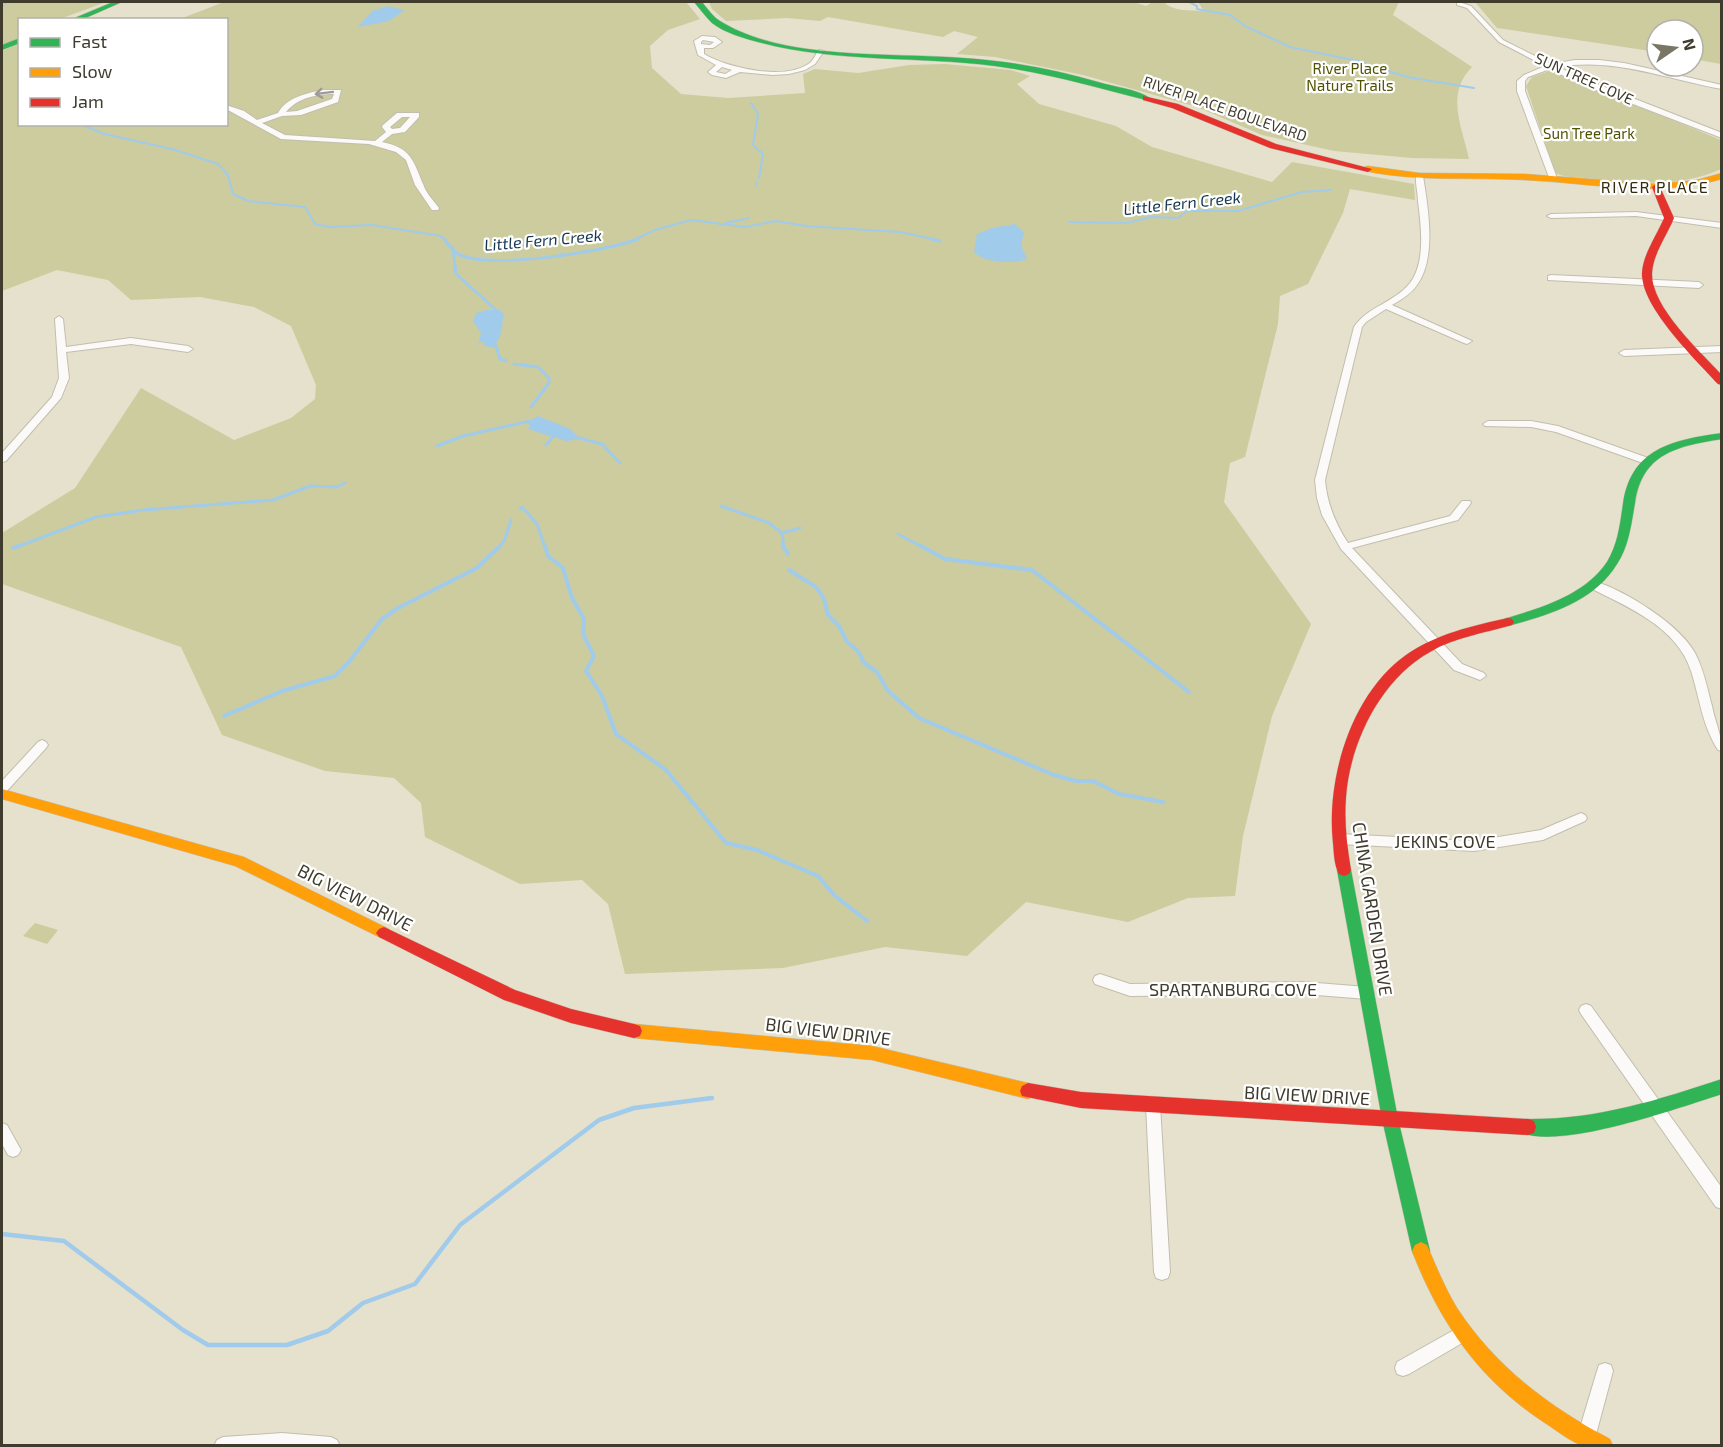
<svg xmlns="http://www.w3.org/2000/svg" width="1723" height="1447" font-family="'Exo 2',sans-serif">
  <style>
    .green { fill: #cccc9e }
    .water { fill: #a1cbea }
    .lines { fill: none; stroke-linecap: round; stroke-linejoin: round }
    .stream-far3 { stroke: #a1cbea; stroke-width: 2 }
    .stream-far2 { stroke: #a1cbea; stroke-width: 3 }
    .stream-far1 { stroke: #a1cbea; stroke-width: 4 }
    .stream { stroke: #a1cbea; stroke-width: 4.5 }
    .street-casing { stroke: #c2beae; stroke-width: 2 }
    .fast-casing { stroke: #c2beae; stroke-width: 1 }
    .slow-casing { stroke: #c2beae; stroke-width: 1 }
    .jam-casing { stroke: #c2beae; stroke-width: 1 }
    .street { fill: #fbfaf8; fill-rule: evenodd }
    .fast { fill: #30b455; fill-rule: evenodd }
    .slow { fill: #ff9f0a; fill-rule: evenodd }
    .jam { fill: #e5322d; fill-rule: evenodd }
    .oneway { stroke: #9d9b93 }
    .labels { text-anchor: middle; stroke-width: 4.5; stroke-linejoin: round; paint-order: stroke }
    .far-park-label { font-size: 15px; fill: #515201; stroke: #fff }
    .far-street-label { font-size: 15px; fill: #3f3c2e; stroke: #fff }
    .far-neighbourhood-label { font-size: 16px; letter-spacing: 1.5px; fill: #322b0c; stroke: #fff }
    .far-water-label { font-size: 16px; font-style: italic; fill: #163752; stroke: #fff }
    .street-label { font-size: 18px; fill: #3f3c2e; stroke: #fff }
  </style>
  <rect width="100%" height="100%" fill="#e5e1cd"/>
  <!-- green -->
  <path class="green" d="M 2,2 L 106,2 L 60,19 L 20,20 L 20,124 L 226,124 L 226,20 L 180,19 L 224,2 L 686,2 L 700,19 L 668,30 L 650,46 L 652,68 L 681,94 L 728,98 L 805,93 L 803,74 L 815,69 L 858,73 L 909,65 L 945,64 L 1011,70 L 1030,76 L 1017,84 L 1039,104 L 1116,126 L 1152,147 L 1272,182 L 1292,162 L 1414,184 L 1415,200 L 1350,189 L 1343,213 L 1308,284 L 1280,296 L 1278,324 L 1245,457 L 1230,463 L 1224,502 L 1311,624 L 1272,716 L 1243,836 L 1235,896 L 1188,898 L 1128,922 L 1026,902 L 967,956 L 885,947 L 783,968 L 625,974 L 608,904 L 582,880 L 520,884 L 425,837 L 421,803 L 394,778 L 325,771 L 222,735 L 181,647 L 2,584 L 2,533 L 75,488 L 141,388 L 234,440 L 291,418 L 315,399 L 316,385 L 291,326 L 254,307 L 200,297 L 131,300 L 108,280 L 57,270 L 2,291 L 2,51 L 11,47 L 2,44 Z
    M 709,2 L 1133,2 L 1146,6 L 1153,2 L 1164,2 C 1173,12 1192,10 1204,11 L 1198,2 L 1399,2 L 1393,15 L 1472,67 C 1445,94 1462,126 1469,159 L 1412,158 L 1334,151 L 1262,135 L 1197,107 L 1083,75 L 995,57 L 957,54 L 978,37 L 954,31 L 943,37 L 828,17 L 820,21 L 787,18 L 726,21 L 712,9 Z
    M 1475,2 L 1721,2 L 1721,64 L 1693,59 L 1693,30 L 1657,30 L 1657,52 L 1497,28 Z
    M 1552,70 L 1721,140 L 1721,169 C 1680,188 1632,183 1587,178 C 1577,177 1565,178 1555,173 L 1526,86 L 1532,77 Z
    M 35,923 L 58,930 L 47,944 L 23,936 Z"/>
  <!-- water -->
  <path class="water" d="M 387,6 L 405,10 L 389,21 L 358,27 L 372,11 Z
    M 1015,224 L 1024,232 L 1021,245 L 1027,259 C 1015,264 983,263 974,252 L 977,234 L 992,228 Z
    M 487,310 L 500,310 L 504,314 L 500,337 L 494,344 L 495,348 L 485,346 L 482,341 L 478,344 L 481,333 L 473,321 L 476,313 Z
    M 538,416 L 570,429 L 581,439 L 566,441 L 528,429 L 530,425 L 526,423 Z"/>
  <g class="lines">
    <!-- stream-far3 -->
    <path class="stream-far3" d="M 1189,2 L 1197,6 L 1197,9 L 1230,15 L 1245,26 L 1290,47 L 1358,61 L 1407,77 L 1474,88
      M 2,6 L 6,2
      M 2,24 L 2,27
      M 751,103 L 758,114 L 753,145 L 763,154 L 759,178
      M 80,124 L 104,134 L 172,149 L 218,164 L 228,175 L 233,194 L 248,201 L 305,207 L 315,224 L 330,227 L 372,225 L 441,236 L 445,240
      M 756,183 L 756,186
      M 1069,222 L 1127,223 L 1151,217 L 1178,218 L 1187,211 L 1238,211 L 1302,192 L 1331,190
      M 726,223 L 749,218
      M 634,240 L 655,230 L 691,220 L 745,227 L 776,221 L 806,226 L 900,232 L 937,240"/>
    <!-- stream-far2 -->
    <path class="stream-far2" d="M 444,239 C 448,244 454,253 460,255 C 494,269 603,252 638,239
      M 931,239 L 940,241
      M 453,248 L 456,274 L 496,310 L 495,315
      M 494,340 L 500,359 L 506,361
      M 514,364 L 538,367 L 549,378 L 549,383 L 531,407
      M 579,438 L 602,444 L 620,463
      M 546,445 L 555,434
      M 437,446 L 463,436 L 530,421
      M 721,506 L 769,523 L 782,533 L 784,548
      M 520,509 L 522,507 L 537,524 L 545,548
      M 782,533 L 800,528
      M 898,534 L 924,548
      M 14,548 L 96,517 L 144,510 L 273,500 L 310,486 L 337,487 L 345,483
      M 499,548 L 505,539 L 511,520"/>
    <!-- stream-far1 -->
    <path class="stream-far1" d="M 545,546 L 548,556 L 563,568 L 572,598 L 584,619 L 583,634 L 594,656 L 586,671 L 602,696 L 616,734 L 666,770 L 726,843 L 757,850 L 818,876 L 834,895 L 867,921
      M 783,546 L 788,554
      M 921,546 L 945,559 L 1032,570 L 1189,692
      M 13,548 L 18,546
      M 789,570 L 816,587 L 824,599 L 828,615 L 839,626 L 847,642 L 858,651 L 864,663 L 877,672 L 888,691 L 919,718 L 1054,775 L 1076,781 L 1093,781 L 1119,794 L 1163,802
      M 224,716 L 282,691 L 335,676 L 348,663 L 382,619 L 398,608 L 477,568 L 500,546"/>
    <!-- stream -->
    <path class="stream" d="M 2,1234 L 64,1241 L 183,1330 L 208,1345 L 287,1345 L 328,1331 L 363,1303 L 415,1284 L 460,1225 L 599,1120 L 634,1108 L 712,1098"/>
    <defs>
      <path id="street" d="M 1459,2 L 1471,6 L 1503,40 L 1551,64 L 1575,60 L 1599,60 L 1624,63 L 1722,85 L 1722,89 C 1667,79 1613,57 1558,67 L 1584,79 L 1722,133 L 1722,138 L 1578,83 L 1550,69 L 1528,77 L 1525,81 L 1525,91 L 1557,178 L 1550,180 L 1517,91 L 1517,81 L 1524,75 L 1545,66 L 1499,42 L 1467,8 L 1457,5 L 1457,3 Z
        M 702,36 L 715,37 L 722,42 L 713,48 L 704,48 L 704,54 C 728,68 787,82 811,62 C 814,59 816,53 819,50 L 824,51 L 815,64 L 805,70 L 789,74 L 773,75 L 740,72 L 726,78 L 712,75 L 708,72 L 716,65 L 698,55 L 694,41 ZM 703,40 L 714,42 L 710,45 L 701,44 L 701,42 ZM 722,67 L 732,70 L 725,74 L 716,72 Z
        M 324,90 L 341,90 L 338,102 L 301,115 L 282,116 L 262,123 L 285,135 L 375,141 L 386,132 L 382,127 L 383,125 L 397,113 L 419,113 L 419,117 L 405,132 L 392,134 L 382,142 C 411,148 413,160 423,184 C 426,193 433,200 439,208 L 438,210 L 432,210 L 415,185 L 406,160 L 396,152 L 369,144 L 281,139 L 226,109 L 226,105 L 244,111 L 257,120 L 278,113 C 287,97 307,93 324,90 ZM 334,94 L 332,99 L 297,111 L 286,112 C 297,98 317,94 334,94 ZM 402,117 L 410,117 L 400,128 L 392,129 L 390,127 Z
        M 1416,174 L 1423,176 C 1428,207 1437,258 1417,285 C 1411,294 1401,300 1392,305 L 1472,341 L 1467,344 L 1464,343 L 1386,309 L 1366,322 L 1362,327 L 1325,480 C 1327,503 1335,523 1348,543 L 1450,516 L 1462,501 L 1470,501 L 1471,503 L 1458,520 L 1352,548 L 1462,664 L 1484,673 L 1486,676 L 1480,680 L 1454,670 L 1341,549 L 1322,515 L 1317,498 L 1315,480 L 1354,327 C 1368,306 1394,303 1410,283 C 1426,262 1421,226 1418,201 C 1418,193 1415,183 1416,174 Z
        M 1636,212 L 1722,223 L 1722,228 L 1636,216 L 1551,218 L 1547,216 L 1551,214 Z
        M 1551,275 L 1699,282 L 1703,285 L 1699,288 L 1548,280 L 1548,276 Z
        M 59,316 L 63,319 L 66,347 L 131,338 L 188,346 L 193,349 L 188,352 L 131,344 L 66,352 L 69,378 L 61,398 L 6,461 L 2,462 L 2,453 L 52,397 L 59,378 L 55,319 Z
        M 1722,346 L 1722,352 L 1624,356 L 1619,353 L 1624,350 Z
        M 1488,421 L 1531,421 L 1558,426 L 1651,459 L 1652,461 L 1647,464 L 1643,463 L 1556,432 L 1531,427 L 1485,426 L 1483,424 Z
        M 1594,581 C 1626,591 1679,624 1695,653 C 1704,670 1707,688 1712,706 C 1715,722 1722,735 1722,751 L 1718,750 C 1702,725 1700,699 1691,671 C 1677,627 1628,607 1590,588 L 1589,585 L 1590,582 Z
        M 42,740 L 46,742 L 48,745 L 46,748 L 6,792 L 2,794 L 2,781 L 38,742 Z
        M 1581,813 L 1585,815 L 1587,818 L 1585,821 L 1543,840 L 1474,851 L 1340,844 L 1335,843 L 1334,839 L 1335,835 L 1340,834 L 1474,841 L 1541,830 Z
        M 1100,974 L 1130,984 L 1304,982 L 1367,987 L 1372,989 L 1374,993 L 1372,997 L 1367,999 L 1304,994 L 1130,996 L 1095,984 L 1093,980 L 1095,976 Z
        M 1586,1004 L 1591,1006 L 1722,1188 L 1722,1209 L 1716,1207 L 1581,1014 L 1579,1010 L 1581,1006 Z
        M 1153,1098 L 1158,1100 L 1160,1105 L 1170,1272 L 1168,1278 L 1162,1280 L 1156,1278 L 1154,1272 L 1146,1105 L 1148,1100 Z
        M 2,1123 L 7,1125 L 21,1150 L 18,1155 L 13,1157 L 8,1155 L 2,1144 Z
        M 1463,1325 L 1469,1327 L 1471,1333 L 1469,1339 L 1409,1374 L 1403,1376 L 1397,1374 L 1395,1368 L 1397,1362 Z
        M 1605,1363 L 1611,1365 L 1613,1371 L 1595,1438 L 1592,1444 L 1580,1444 L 1577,1438 L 1597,1371 L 1599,1365 Z
        M 282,1433 L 331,1437 L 337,1440 L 340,1446 L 214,1446 L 217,1440 L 223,1437 Z"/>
      <path id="fast" d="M 113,2 L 122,2 L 81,20 L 70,20 Z
        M 694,2 L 702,2 C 707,8 713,17 720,21 C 784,61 890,52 963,58 C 1009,61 1054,69 1098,82 C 1114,87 1137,89 1150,98 L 1146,100 C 1094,87 1048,73 995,66 C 916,56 835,63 758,42 C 743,38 725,33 712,23 C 706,17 700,9 694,2 Z
        M 20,38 L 20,43 L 2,50 L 2,45 Z
        M 1722,433 L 1722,439 C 1678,446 1642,453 1635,503 C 1631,525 1629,546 1617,564 C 1594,602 1548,615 1508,626 L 1504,625 L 1502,622 L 1504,619 C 1540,608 1584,596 1607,562 C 1618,544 1620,524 1623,504 C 1631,448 1673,440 1722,433 Z
        M 1344,864 L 1349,866 L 1351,870 L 1398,1119 L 1430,1251 L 1427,1257 L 1421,1260 L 1415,1257 L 1412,1251 L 1382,1119 L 1337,870 L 1339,866 Z
        M 1722,1079 L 1722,1094 C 1678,1108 1564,1149 1522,1133 L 1520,1127 L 1522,1121 L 1528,1119 C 1596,1120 1658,1100 1722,1079 Z"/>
      <path id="slow" d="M 1368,166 L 1419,173 L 1525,174 L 1656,184 L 1697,180 L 1722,173 L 1722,179 C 1657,198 1591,183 1525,180 C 1472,177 1418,182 1365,171 L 1365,167 Z
        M 2,789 L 244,857 L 389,929 L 392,933 L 389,937 L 384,939 L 379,937 L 235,866 L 2,799 Z
        M 634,1024 L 872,1046 L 1028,1083 L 1034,1086 L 1036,1091 L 1034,1096 L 1028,1099 L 872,1060 L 634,1038 L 628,1036 L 626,1031 L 628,1026 Z
        M 1421,1242 L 1427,1245 C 1436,1266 1445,1288 1457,1308 C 1495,1366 1549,1407 1610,1439 L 1613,1446 C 1603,1446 1589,1447 1581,1445 C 1568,1440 1556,1430 1545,1423 C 1479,1380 1440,1323 1412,1251 L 1415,1245 Z"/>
      <path id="jam" d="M 1143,96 L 1178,104 L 1276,144 L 1372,169 L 1368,172 L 1270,148 L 1172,108 L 1143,100 Z
        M 1656,184 L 1660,187 L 1674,218 C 1667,235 1652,256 1652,274 C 1652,308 1700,351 1722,375 L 1722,385 L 1718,384 C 1696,360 1642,308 1642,274 C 1642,256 1657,235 1664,218 L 1652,187 Z
        M 1508,618 L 1512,619 L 1514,622 L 1512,625 C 1485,633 1455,637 1430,652 C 1381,679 1350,742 1346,797 C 1344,822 1347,846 1351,870 L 1349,874 L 1344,876 L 1339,874 C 1334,865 1334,853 1333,843 C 1326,779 1351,694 1406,655 C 1436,634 1472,626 1508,618 Z
        M 384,927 L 515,990 L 571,1009 L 634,1024 L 640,1026 L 642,1031 L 640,1036 L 634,1038 L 571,1023 L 504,1000 L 379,937 L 376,933 L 379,929 Z
        M 1028,1083 L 1081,1092 L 1528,1119 L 1534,1121 L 1536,1127 L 1534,1133 L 1528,1135 L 1081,1108 L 1022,1096 L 1020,1091 L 1022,1086 Z"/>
    </defs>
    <!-- street casing -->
    <use href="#street" class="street-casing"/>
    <!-- fast casing -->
    <use href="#fast" class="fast-casing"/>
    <!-- slow casing -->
    <use href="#slow" class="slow-casing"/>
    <!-- jam casing -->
    <use href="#jam" class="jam-casing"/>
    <!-- street -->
    <use href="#street" class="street"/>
    <!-- fast -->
    <use href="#fast" class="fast"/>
    <!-- slow -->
    <use href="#slow" class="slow"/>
    <!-- jam -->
    <use href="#jam" class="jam"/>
  </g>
  <!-- one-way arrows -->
  <defs><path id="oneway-shaft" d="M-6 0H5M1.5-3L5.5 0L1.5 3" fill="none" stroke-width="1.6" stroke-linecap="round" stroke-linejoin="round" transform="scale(1.5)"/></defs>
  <use class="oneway" href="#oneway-shaft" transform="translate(324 93) rotate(173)"/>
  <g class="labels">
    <!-- far-park labels -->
    <g class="far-park-label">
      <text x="1350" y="74">River Place<tspan x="1350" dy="17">Nature Trails</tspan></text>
      <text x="1589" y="139">Sun Tree Park</text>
    </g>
    <!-- far-street labels -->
    <g class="far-street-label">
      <text transform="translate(1584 79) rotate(24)" y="5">SUN TREE COVE</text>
      <text transform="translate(1225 109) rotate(19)" y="5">RIVER PLACE BOULEVARD</text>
    </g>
    <!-- far-neighbourhood labels -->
    <g class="far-neighbourhood-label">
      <text x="1655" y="193">RIVER PLACE</text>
    </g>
    <!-- far-water labels -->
    <g class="far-water-label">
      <text transform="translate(1182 203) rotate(-6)" y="6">Little Fern Creek</text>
      <text transform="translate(543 240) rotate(-5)" y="6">Little Fern Creek</text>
    </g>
    <!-- street labels -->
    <g class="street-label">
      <text x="1445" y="848">JEKINS COVE</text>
      <text transform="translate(355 898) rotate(27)" y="6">BIG VIEW DRIVE</text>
      <text transform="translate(1372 909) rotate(81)" y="6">CHINA GARDEN DRIVE</text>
      <text x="1233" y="996">SPARTANBURG COVE</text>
      <text transform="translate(828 1032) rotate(7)" y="6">BIG VIEW DRIVE</text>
      <text transform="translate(1307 1096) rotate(3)" y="6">BIG VIEW DRIVE</text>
    </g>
  </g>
  <!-- border -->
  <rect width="1723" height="1447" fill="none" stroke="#3f3c2e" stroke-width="6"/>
  <!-- legend -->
  <rect x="18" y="18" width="210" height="108" fill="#ffffff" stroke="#b2b1ab" stroke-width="1.5"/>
  <rect x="30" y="38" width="30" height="9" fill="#30b455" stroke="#b2b1ab" stroke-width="1.5"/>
  <text x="72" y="48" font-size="18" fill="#3f3c2e">Fast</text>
  <rect x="30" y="68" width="30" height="9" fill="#ff9f0a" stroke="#b2b1ab" stroke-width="1.5"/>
  <text x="72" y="78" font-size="18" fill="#3f3c2e">Slow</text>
  <rect x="30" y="98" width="30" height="9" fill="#e5322d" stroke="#b2b1ab" stroke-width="1.5"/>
  <text x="72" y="108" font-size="18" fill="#3f3c2e">Jam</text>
  <!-- north arrow -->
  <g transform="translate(1675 48) rotate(76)"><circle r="28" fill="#ffffff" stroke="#b2b1ab" stroke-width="1.5"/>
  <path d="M0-4.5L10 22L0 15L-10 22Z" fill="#797666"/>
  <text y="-9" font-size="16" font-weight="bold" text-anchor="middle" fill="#3f3c2e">N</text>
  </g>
</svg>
